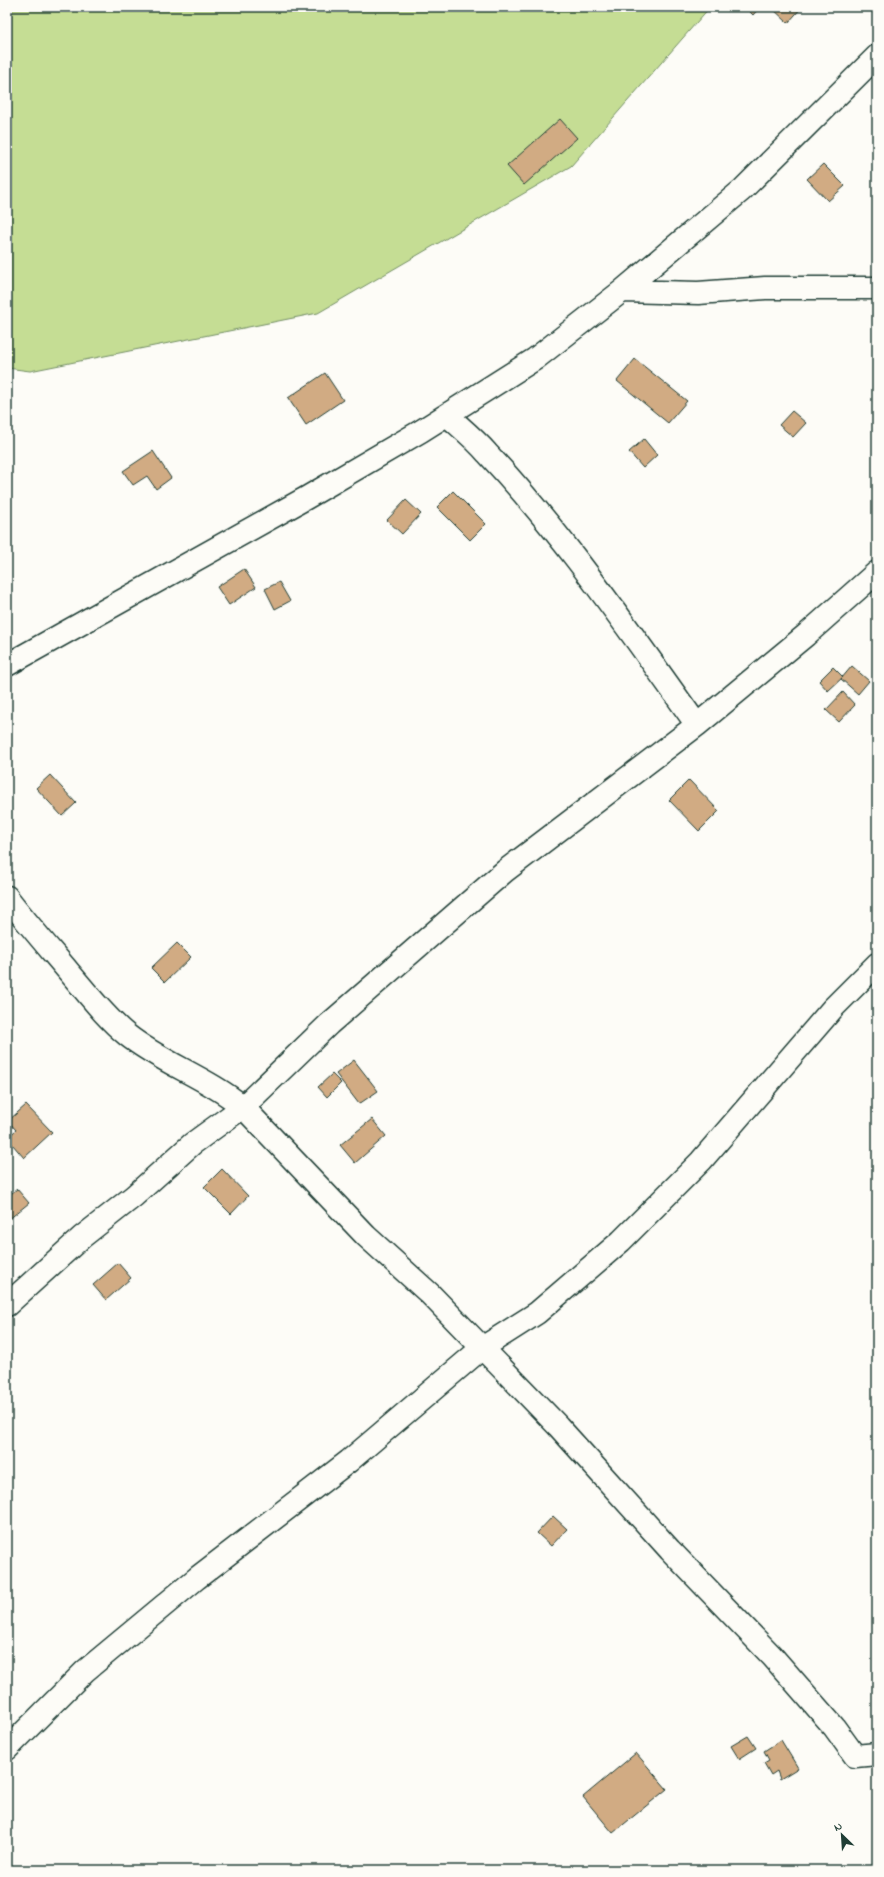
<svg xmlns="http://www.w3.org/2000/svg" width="884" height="1877" font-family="'Indie Flower',sans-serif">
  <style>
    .green { fill: #c5dd94; stroke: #728d64 }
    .building { fill: #d1ab83; stroke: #1f3d34 }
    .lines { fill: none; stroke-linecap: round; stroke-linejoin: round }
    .minor-casing { stroke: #1f3d34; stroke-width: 25 }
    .minor { stroke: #fdfcf7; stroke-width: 22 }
  </style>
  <rect width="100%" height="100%" fill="#fdfcf7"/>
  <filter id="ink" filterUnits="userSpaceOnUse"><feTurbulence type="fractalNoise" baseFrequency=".025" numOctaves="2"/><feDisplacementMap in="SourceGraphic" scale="8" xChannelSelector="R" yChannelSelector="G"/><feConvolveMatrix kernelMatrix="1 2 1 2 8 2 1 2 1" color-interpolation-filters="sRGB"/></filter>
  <g filter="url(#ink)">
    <!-- green -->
    <path class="green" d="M 7,7 L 710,7 L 571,166 L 318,313 L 30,371 L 7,368 Z"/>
    <!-- building -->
    <path class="building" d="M 745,7 L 760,7 L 753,15 Z
      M 771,7 L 802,7 L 788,23 Z
      M 560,119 L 577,138 L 524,185 L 507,166 Z
      M 823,164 L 845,186 L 828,201 L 807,179 Z
      M 635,359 L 687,401 L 668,423 L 617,381 Z
      M 325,373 L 343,400 L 306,425 L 288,398 Z
      M 792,411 L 806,423 L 793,437 L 779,425 Z
      M 644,439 L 657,455 L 643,468 L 629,452 Z
      M 153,451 L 171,478 L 156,489 L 147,476 L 133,485 L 123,471 Z
      M 453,491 L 486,524 L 470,540 L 437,507 Z
      M 406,500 L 421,514 L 402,534 L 387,520 Z
      M 244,569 L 256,587 L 229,605 L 217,587 Z
      M 279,582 L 290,601 L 275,609 L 265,589 Z
      M 852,666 L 869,681 L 858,694 L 841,679 Z
      M 833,667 L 843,677 L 828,691 L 819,681 Z
      M 843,692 L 855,705 L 839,722 L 826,710 Z
      M 50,775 L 76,803 L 62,816 L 36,788 Z
      M 689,780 L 719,811 L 699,831 L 669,800 Z
      M 177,943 L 191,957 L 165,982 L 151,968 Z
      M 354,1060 L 378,1091 L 359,1104 L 336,1074 Z
      M 332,1074 L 341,1083 L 327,1097 L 318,1087 Z
      M 26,1105 L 52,1132 L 24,1158 L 7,1138 L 16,1130 L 8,1121 Z
      M 372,1119 L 386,1136 L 355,1163 L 340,1145 Z
      M 222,1169 L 248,1196 L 231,1214 L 204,1187 Z
      M 17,1189 L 29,1203 L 8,1220 L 7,1197 Z
      M 118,1263 L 131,1278 L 106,1300 L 93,1285 Z
      M 553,1516 L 567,1529 L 551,1546 L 537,1533 Z
      M 748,1736 L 756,1748 L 739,1759 L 731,1746 Z
      M 781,1740 L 798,1768 L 780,1779 L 777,1771 L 771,1775 L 764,1763 L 769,1760 L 764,1751 Z
      M 636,1753 L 667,1789 L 613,1833 L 583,1797 Z"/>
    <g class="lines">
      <defs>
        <path id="minor" d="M 622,291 L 698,293 L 765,288 L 877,288
          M 447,415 C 460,427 475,439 487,453 C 565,536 630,632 697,725
          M 7,665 L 306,498 L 421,431 L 535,359 L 622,291 L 742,190 L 877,56
          M 7,897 C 27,923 48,947 69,972 C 88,994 104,1016 127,1035 C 162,1063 208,1078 243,1107 L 366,1236 L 430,1294 L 558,1426 L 670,1550 L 772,1656 L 834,1727 L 855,1756 L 877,1754
          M 7,1305 L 82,1237 L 134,1196 L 192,1144 L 243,1107 L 329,1024 L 505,871 L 697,725 L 806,635 L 877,572
          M 7,1749 L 85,1671 L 197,1578 L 349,1461 L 482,1348 L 537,1313 L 621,1241 L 701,1161 L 833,1008 L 877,964"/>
      </defs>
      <!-- minor casing -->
      <use href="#minor" class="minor-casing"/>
      <!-- minor -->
      <use href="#minor" class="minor"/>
    </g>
  </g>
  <!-- margin -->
  <rect width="884" height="1877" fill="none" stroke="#fdfcf7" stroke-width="24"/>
  <rect x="12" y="12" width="860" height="1853" fill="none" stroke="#1f3d34" stroke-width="1.5" filter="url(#ink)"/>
  <!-- north arrow -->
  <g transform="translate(842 1835) rotate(335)" stroke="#fdfcf7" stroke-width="3" paint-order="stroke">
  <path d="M0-3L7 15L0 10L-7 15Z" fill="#1f3d34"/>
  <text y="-6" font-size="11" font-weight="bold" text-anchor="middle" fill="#1f3d34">N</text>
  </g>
</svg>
